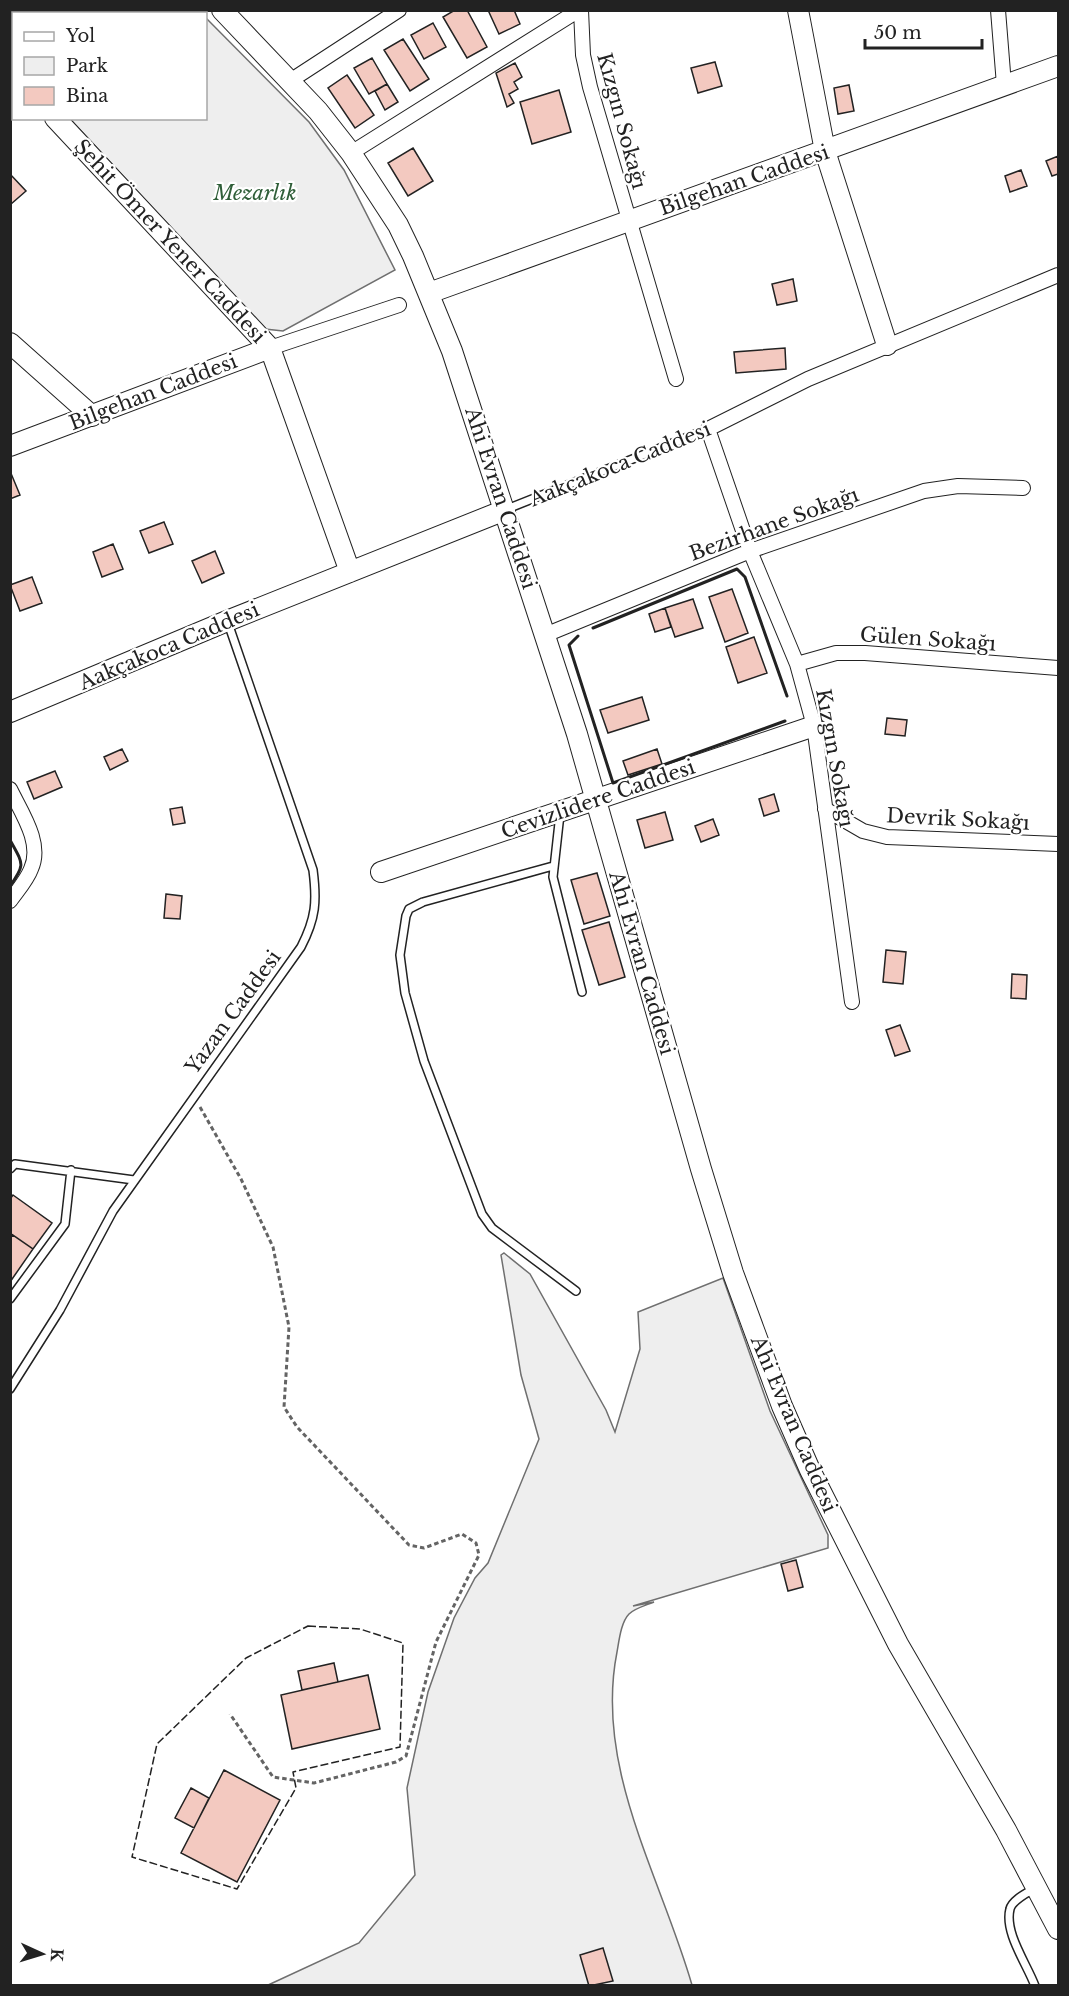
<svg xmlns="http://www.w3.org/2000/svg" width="1069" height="1996" font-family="'Libre Baskerville',serif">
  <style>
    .green { fill: #eee; stroke: #6f6f6f; stroke-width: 1.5 }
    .building { fill: #f3c9c0; stroke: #222; stroke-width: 1.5 }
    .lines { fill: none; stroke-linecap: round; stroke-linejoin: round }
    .lane-casing { stroke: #222; stroke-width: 10 }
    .street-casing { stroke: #222; stroke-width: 16 }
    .secondary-casing { stroke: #222; stroke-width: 22 }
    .path { stroke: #646464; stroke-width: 3; stroke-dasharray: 4.5 3; stroke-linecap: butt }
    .lane { stroke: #fff; stroke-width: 7 }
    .street { stroke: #fff; stroke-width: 14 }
    .secondary { stroke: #fff; stroke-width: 20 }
    .fence { stroke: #222; stroke-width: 1.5; stroke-dasharray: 8 3; stroke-linecap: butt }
    .wall { stroke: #222; stroke-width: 3 }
    .labels { text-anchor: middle; stroke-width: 4.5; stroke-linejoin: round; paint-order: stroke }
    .street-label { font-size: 20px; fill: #222; stroke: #fff }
    .park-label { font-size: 20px; font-style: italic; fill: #2f5e38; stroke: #fff }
  </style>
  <rect width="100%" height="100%" fill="#fff"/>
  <!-- green -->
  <path class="green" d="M 199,11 L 202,13 L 14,14 L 13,58 L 11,55 L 11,11 Z
    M 206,18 L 309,122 L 344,170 L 395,270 L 283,331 L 265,329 L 70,119 L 206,118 Z
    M 504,1253 L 530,1274 L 606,1410 L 615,1432 L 640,1349 L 638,1312 L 723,1278 L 770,1411 L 828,1535 L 828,1548 L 633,1606 L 654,1602 C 647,1605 635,1608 629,1614 C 621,1622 619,1641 617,1652 C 594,1768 661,1877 692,1985 L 266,1986 L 359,1943 L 415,1875 L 407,1788 L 428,1692 L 454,1618 L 475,1578 L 488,1563 L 539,1439 L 521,1375 L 501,1255 Z"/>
  <!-- building -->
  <path class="building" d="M 455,10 L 467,10 L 487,47 L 467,58 L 443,17 Z
    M 488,10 L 514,10 L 520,24 L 499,34 Z
    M 433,23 L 446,47 L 424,59 L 411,35 Z
    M 403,39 L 429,79 L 410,91 L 384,50 Z
    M 372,58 L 387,84 L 369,94 L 354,68 Z
    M 715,62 L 722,86 L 698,93 L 691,68 Z
    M 515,63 L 522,77 L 514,82 L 518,89 L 509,94 L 514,103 L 507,107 L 496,73 Z
    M 347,75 L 374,115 L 355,128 L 328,88 Z
    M 387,84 L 398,102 L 385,110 L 375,91 Z
    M 849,85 L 854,111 L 838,114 L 834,88 Z
    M 559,90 L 571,132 L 532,144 L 520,102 Z
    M 413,148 L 433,181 L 408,196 L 388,163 Z
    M 1058,156 L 1058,174 L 1052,176 L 1046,161 Z
    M 1021,170 L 1027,186 L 1010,192 L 1005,176 Z
    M 10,174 L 26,191 L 11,204 L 10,204 Z
    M 793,279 L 797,301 L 777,305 L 772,284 Z
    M 785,348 L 786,369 L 736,373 L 734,352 Z
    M 10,471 L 20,495 L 10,499 Z
    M 164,522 L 173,544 L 149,553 L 140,531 Z
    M 113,544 L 123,569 L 102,577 L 93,552 Z
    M 215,551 L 224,573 L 202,583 L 192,561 Z
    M 32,577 L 42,603 L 20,611 L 10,585 Z
    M 732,589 L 748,633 L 725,642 L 709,597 Z
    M 693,599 L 703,628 L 675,637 L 665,608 Z
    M 665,608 L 671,627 L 655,632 L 649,614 Z
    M 754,637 L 767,673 L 738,683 L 726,647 Z
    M 642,697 L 649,720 L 608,733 L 600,710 Z
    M 887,718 L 907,720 L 905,736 L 885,734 Z
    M 122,749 L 128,761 L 110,770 L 104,757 Z
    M 657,749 L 662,764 L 628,775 L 623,761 Z
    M 55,771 L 62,787 L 34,799 L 27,782 Z
    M 774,794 L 779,811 L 764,816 L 759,799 Z
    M 182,807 L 185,823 L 173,825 L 170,809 Z
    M 665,812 L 673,840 L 645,848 L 637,820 Z
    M 713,819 L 719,835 L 701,842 L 695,826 Z
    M 597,873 L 610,916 L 584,924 L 571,880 Z
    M 166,894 L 182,896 L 180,919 L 164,918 Z
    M 609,922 L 625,977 L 599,985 L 582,930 Z
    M 886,950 L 906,952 L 903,984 L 883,982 Z
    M 1012,974 L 1027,975 L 1026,999 L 1011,998 Z
    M 900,1025 L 910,1051 L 895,1056 L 886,1030 Z
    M 13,1195 L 52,1223 L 33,1249 L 10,1233 L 10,1199 Z
    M 13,1235 L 33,1249 L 10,1282 L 10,1238 Z
    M 796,1560 L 803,1587 L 788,1591 L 781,1564 Z
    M 334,1663 L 338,1682 L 302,1690 L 298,1671 Z
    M 368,1675 L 380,1729 L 292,1749 L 281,1695 Z
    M 224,1770 L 280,1800 L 237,1882 L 181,1853 Z
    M 191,1788 L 209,1798 L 194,1828 L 175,1818 Z
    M 603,1948 L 613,1981 L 589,1986 L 580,1955 Z"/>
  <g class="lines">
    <defs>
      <path id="lane" d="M 507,509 L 708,429
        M 560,814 L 553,877 L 582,992
        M 553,866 L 423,902 L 409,909 L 406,916 L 400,955 L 405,993 L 424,1061 L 482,1214 L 492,1228 L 576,1291
        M 10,1169 L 15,1164 L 134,1180
        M 10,1299 L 65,1224 L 71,1170
        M 10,1389 L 60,1310 L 113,1211 L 301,947 C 316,918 317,901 313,870 L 228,623
        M 1035,1888 C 1027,1893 1012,1900 1010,1909 C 1004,1933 1027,1964 1035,1986"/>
      <path id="street" d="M 581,10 L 583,55 L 590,87 L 676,379
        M 998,10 L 1004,85
        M 290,81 L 399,10
        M 351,153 L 579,10
        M 270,348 L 399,305
        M 545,635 L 750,551 L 924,491 L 958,486 L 1023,488
        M 797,664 L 836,653 L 865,653 L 1058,668
        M 10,789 C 21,812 43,843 31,869 C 27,880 17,891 10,901
        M 825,809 L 863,831 L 887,837 L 1058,844
        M 852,1002 L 814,726 L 797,664 L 750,551 L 708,429 L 808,379 L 1058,275"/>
      <path id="secondary" d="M 222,10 L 318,111 L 351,153 L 398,225 L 413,256 L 452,351 L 577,734 L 701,1169 L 733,1273 L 782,1406 L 810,1470 L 898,1644 L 1006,1830 L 1058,1929
        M 798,10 L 825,151 L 887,345
        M 10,71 L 14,74
        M 55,118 L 270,348 L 350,572
        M 429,293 L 1058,66
        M 10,343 L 92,416
        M 10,446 L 270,348
        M 10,712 L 227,621 L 505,510
        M 381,872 L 814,726"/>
    </defs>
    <!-- lane casing -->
    <use href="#lane" class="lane-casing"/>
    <!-- street casing -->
    <use href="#street" class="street-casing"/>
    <!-- secondary casing -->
    <use href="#secondary" class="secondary-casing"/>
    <!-- path -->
    <path class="path" d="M 200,1107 L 241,1179 L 273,1247 L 289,1327 L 284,1407 L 297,1427 L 409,1545 L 424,1548 L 462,1534 L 476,1543 L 479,1555 L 436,1642 L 406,1756 L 396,1762 L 314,1783 L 273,1777 L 230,1714"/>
    <!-- lane -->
    <use href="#lane" class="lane"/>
    <!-- street -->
    <use href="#street" class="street"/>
    <!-- secondary -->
    <use href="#secondary" class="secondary"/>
    <!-- fence -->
    <path class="fence" d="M 308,1626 L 360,1629 L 403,1643 L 400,1747 L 293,1772 L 296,1788 L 237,1889 L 132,1857 L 157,1744 L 246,1658 Z"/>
    <!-- wall -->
    <path class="wall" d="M 593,628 L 737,569 L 745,577 L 787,696
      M 578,636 L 569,645 L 613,783 L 785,721
      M 10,840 C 23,864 26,864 10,886"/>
  </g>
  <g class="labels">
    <!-- street labels -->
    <g class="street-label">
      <text transform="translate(622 121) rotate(75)" y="7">Kızgın Sokağı</text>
      <text transform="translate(744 180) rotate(-19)" y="7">Bilgehan Caddesi</text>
      <text transform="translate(170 241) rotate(47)" y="7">Şehit Ömer Yener Caddesi</text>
      <text transform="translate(153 392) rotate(-21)" y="7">Bilgehan Caddesi</text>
      <text transform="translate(620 464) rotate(-22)" y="7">Aakçakoca Caddesi</text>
      <text transform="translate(501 498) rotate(72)" y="7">Ahi Evran Caddesi</text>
      <text transform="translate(774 524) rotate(-20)" y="7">Bezirhane Sokağı</text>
      <text transform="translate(928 639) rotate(4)" y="7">Gülen Sokağı</text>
      <text transform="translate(169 646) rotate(-23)" y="7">Aakçakoca Caddesi</text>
      <text transform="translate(835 758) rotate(80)" y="7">Kızgın Sokağı</text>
      <text transform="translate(598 799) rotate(-19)" y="7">Cevizlidere Caddesi</text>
      <text transform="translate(958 819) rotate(3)" y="7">Devrik Sokağı</text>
      <text transform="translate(642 963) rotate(74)" y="7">Ahi Evran Caddesi</text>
      <text transform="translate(233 1012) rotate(-54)" y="7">Yazan Caddesi</text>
      <text transform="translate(794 1424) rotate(67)" y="7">Ahi Evran Caddesi</text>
    </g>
    <!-- park labels -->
    <g class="park-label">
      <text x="255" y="200">Mezarlık</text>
    </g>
  </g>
  <!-- border -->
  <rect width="1069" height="1996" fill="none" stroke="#222222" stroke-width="24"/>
  <!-- legend -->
  <rect x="12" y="12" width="195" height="108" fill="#ffffff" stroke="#a7a7a7" stroke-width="1.5"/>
  <rect x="24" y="32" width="30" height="9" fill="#ffffff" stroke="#a7a7a7" stroke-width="1.5"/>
  <text x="66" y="42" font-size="18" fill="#222222">Yol</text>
  <rect x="24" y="57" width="30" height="18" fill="#eeeeee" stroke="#a7a7a7" stroke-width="1.5"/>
  <text x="66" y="72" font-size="18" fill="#222222">Park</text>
  <rect x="24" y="87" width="30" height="18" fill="#f3c9c0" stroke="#a7a7a7" stroke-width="1.5"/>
  <text x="66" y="102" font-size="18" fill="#222222">Bina</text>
  <!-- north arrow -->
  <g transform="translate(42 1954) rotate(94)" stroke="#ffffff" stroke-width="4.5" paint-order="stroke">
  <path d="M0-4.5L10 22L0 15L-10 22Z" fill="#222222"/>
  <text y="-9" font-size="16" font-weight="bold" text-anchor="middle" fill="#222222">K</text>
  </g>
  <!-- scale -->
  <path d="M865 39v9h117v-9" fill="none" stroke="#222222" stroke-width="3"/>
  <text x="874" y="39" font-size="18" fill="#222222" stroke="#ffffff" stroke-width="4.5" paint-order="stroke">50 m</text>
</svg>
